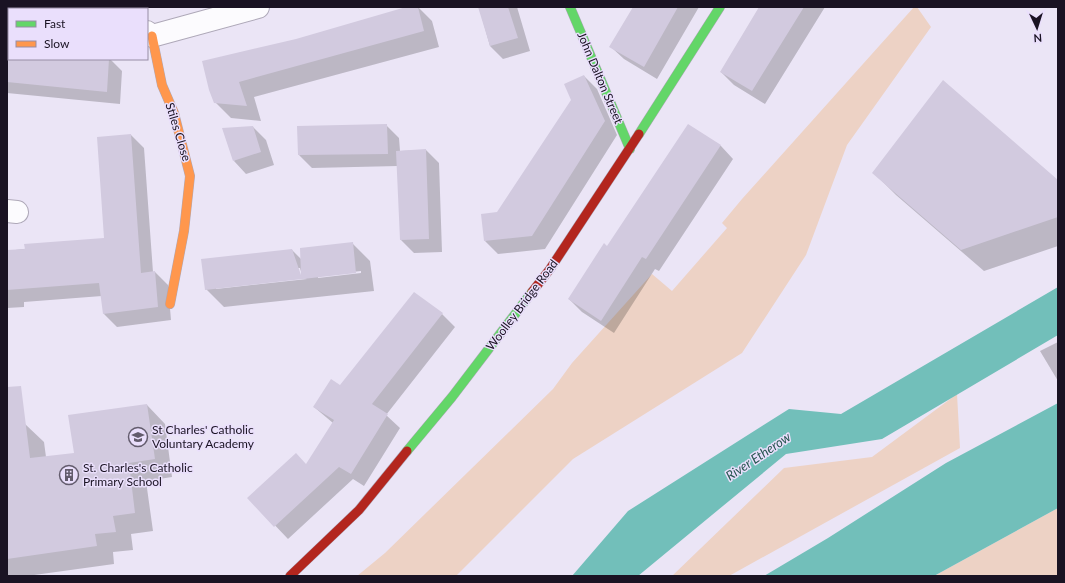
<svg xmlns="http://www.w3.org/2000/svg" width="1065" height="583" font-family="Lato,sans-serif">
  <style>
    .green { fill: #edd2c5 }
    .water { fill: #72bfba }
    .shadow { fill: #0003; fill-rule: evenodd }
    .building { fill: #d2cadf }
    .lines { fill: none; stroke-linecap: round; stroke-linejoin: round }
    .street-casing { stroke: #aea8b8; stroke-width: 24 }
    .fast-casing { stroke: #aea8b8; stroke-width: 10 }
    .slow-casing { stroke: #aea8b8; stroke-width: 10 }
    .jam-casing { stroke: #aea8b8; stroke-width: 10 }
    .street { stroke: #fcfbfe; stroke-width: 22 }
    .fast { stroke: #63d668; stroke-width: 9 }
    .slow { stroke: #ff974d; stroke-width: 9 }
    .jam { stroke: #b3261e; stroke-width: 9 }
    .labels { text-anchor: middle; stroke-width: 3; stroke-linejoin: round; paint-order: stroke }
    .street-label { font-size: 12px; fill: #1a1323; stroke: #eadffc }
    .poi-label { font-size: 12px; fill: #1a1323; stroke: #eadffc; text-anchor: start }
    .water-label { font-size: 13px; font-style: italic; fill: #25554f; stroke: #eadffc }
  </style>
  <rect width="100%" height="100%" fill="#ebe5f6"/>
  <!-- green -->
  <path class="green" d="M 914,7 L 917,7 L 931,27 L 847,145 L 806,255 L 742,353 L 573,459 L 456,576 L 357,576 L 385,553 L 553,389 L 572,363 L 652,274 L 672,291 L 727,228 L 722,223 L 742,199 Z
    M 957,394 L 960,448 L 729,576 L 672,576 L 784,468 L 872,457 Z
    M 1058,508 L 1058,576 L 934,576 Z"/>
  <!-- water -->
  <path class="water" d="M 1058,287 L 1058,335 L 882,439 L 786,454 L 638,576 L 572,576 L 628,511 L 789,409 L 841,414 Z
    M 1058,403 L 1058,508 L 934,576 L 764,576 L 828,538 L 946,463 Z"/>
  <!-- shadow -->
  <path class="shadow" d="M 410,7 L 418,7 L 432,21 L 439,47 L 254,97 L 261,121 L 231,118 L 215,102 L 210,89 L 296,40 Z
    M 479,7 L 517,7 L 530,51 L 503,59 L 490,46 Z
    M 634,7 L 699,7 L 657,79 L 624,59 L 611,47 Z
    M 760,7 L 825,7 L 765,104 L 734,85 L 721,72 Z
    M 7,46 L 9,46 L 9,59 L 110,59 L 122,71 L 120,104 L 7,93 Z
    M 584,76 L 597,89 L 617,135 L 545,249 L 498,254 L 485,241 L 572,100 Z
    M 386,125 L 399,138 L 400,151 L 426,150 L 439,163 L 442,252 L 414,253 L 401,240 L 398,166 L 312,168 L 299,155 Z
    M 688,126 L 721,146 L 733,159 L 659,271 L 655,269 L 614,333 L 582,312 L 569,299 L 608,247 Z
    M 253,127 L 266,140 L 274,165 L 246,174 L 234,161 Z
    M 131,135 L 144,148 L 153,272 L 155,272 L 168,285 L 171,320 L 117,327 L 104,314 L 102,296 L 24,302 L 24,307 L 7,308 L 7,251 L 105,239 Z
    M 874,173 L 1058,181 L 1058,246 L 984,271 L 896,195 Z
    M 352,243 L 370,261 L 374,291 L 224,307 L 206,289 L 292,250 L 301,259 ZM 298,268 L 300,268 L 303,278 L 307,279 L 216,289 L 216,287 ZM 361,271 L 361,273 L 318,278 L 318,276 Z
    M 442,314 L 455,327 L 386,415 L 400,428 L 364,486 L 353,479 L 288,539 L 249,498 L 307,465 L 333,423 L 314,407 Z
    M 1058,342 L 1058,381 L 1040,351 Z
    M 147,405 L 165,424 L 172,477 L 146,481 L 153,531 L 131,534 L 133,550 L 113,552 L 114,564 L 27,576 L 7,576 L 7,426 L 25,424 L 44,442 L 46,457 L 75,454 Z"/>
  <!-- building -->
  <path class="building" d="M 406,7 L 418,7 L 424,31 L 239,82 L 247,106 L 214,103 L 209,90 L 202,61 L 296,39 Z
    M 478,7 L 508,7 L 518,38 L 490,46 Z
    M 633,7 L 678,7 L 644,67 L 609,47 Z
    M 759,7 L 804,7 L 752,91 L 720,72 Z
    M 7,59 L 109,59 L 107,92 L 7,82 Z
    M 584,75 L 605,121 L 532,236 L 484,241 L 481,214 L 497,212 L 571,100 L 564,84 Z
    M 943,80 L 1058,180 L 1058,217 L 961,250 L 872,173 Z
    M 387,124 L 388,154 L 298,155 L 297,126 Z
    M 688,124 L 721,145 L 646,259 L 642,257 L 601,321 L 568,299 L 604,243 L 607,246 Z
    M 253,126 L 261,152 L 233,161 L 222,128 Z
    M 131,134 L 141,273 L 155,271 L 158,307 L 103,314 L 99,283 L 7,290 L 7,250 L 25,249 L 24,244 L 104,238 L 97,137 Z
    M 426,149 L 429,239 L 400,240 L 396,151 Z
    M 353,242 L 356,273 L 205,290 L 201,259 L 292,249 L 301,275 L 300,248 Z
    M 414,292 L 443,313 L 372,404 L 388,414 L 351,474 L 339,467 L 274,527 L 247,498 L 296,453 L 306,464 L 334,420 L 313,407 L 331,379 L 340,385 Z
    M 21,386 L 30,458 L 74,453 L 68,415 L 147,404 L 155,459 L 129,463 L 135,513 L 113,516 L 116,532 L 95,534 L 97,546 L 7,559 L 7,387 Z"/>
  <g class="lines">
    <defs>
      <path id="street" d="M 79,7 L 92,9
        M 147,32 L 152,36 L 258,7
        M 7,211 L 17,212"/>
      <path id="fast" d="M 570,7 L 630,149
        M 639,134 L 720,7
        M 407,451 L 452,397 L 532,292"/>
      <path id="slow" d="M 152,36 L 162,85 L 174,113 L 190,176 L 184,231 L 170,304"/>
      <path id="jam" d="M 532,292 L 550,269 L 639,134
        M 290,576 L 359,510 L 407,451"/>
    </defs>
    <!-- street casing -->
    <use href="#street" class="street-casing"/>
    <!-- fast casing -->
    <use href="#fast" class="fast-casing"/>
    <!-- slow casing -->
    <use href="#slow" class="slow-casing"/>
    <!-- jam casing -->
    <use href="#jam" class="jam-casing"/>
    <!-- street -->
    <use href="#street" class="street"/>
    <!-- fast -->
    <use href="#fast" class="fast"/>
    <!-- slow -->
    <use href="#slow" class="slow"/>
    <!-- jam -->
    <use href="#jam" class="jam"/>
  </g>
  <!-- icons -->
  <defs>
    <symbol id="school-ring" viewBox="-11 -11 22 22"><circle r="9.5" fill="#eadffc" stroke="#635c6d" stroke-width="1.5"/><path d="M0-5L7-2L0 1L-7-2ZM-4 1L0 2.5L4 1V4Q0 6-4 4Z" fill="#635c6d"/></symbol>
    <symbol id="building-ring" viewBox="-11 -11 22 22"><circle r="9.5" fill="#eadffc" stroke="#635c6d" stroke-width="1.5"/><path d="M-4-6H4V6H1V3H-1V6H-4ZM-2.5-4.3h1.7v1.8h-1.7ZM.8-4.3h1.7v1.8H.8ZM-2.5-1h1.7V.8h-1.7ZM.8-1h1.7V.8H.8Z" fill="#635c6d"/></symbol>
  </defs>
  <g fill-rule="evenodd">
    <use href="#school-ring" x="127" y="426" width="22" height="22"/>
    <use href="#building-ring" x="58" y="464" width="22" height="22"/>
  </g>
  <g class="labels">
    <!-- street labels -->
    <g class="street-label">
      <text transform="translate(600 78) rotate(67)" y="4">John Dalton Street</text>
      <text transform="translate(178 132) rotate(73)" y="4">Stiles Close</text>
      <text transform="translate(522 305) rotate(-53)" y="4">Woolley Bridge Road</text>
    </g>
    <!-- poi labels -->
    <g class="poi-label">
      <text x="152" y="434">St Charles' Catholic<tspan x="152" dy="14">Voluntary Academy</tspan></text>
      <text x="83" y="472">St. Charles's Catholic<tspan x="83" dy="14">Primary School</tspan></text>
    </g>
    <!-- water labels -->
    <g class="water-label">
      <text transform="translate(758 456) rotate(-34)" y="5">River Etherow</text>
    </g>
  </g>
  <!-- border -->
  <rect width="1065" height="583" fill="none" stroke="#1a1323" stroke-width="16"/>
  <!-- legend -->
  <rect x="8" y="8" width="140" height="52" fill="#eadffc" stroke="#978da5"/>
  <rect x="16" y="21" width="20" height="6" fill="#63d668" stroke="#978da5"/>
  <text x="44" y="28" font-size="12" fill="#1a1323">Fast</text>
  <rect x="16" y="41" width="20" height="6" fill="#ff974d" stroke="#978da5"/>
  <text x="44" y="48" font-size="12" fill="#1a1323">Slow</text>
  <!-- north arrow -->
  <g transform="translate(1037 28) rotate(176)" stroke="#eadffc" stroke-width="3" paint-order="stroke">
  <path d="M0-3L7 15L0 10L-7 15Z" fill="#1a1323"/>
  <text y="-6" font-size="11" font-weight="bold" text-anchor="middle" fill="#1a1323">N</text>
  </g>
</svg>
